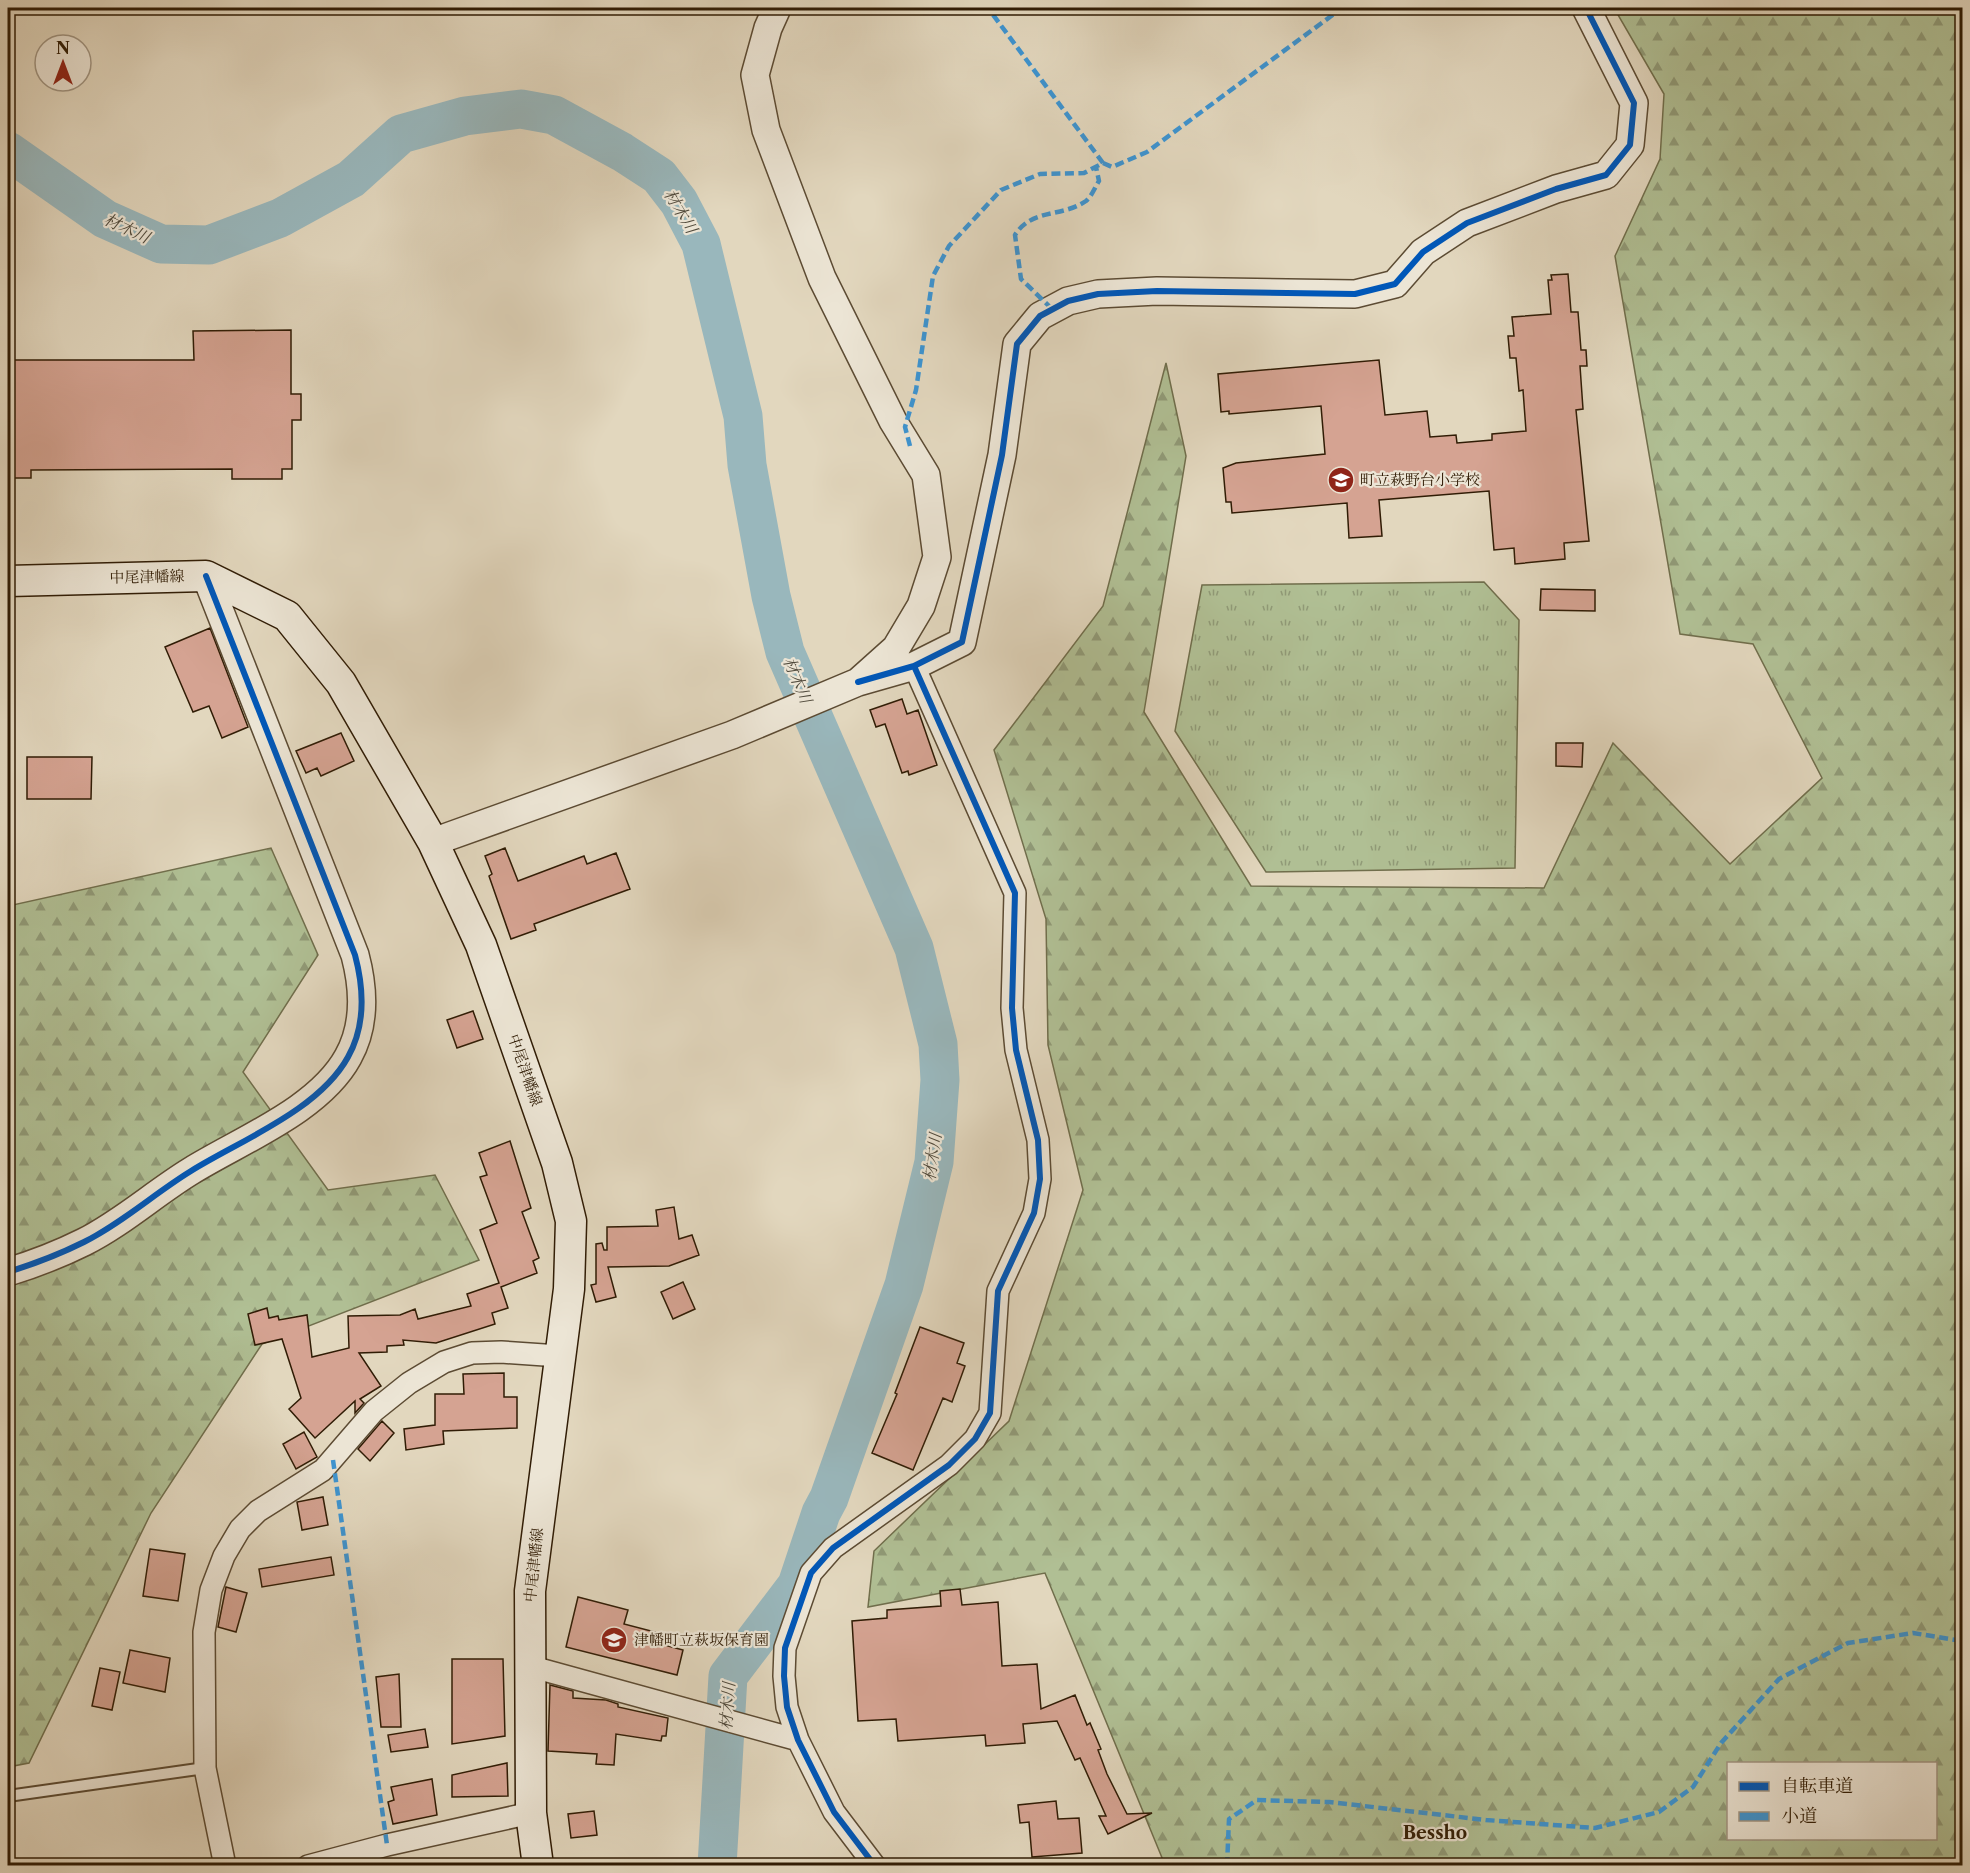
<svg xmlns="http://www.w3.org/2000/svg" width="1970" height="1873" font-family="'Libre Caslon Text','Noto Serif JP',serif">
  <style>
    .grass { fill: url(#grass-tufts); stroke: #706e4c; stroke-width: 1.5 }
    .forest { fill: url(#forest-firs); stroke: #706e4c; stroke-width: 1.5; fill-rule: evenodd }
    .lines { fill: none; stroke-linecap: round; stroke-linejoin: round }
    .river { stroke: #99b7bc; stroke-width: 39 }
    .building { fill: #d5a392; stroke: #301c05; stroke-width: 1.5 }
    .service-casing { stroke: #5c4b33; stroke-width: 14 }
    .minor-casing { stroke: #5c4b33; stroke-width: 24 }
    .tertiary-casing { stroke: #5c4b33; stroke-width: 30 }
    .secondary-casing { stroke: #301c05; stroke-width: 33 }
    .service { stroke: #ece5d5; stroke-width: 10 }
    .minor { stroke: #ece5d5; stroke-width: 21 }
    .tertiary { stroke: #ece5d5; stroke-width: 27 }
    .secondary { stroke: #ece5d5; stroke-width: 30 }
    .quiet { stroke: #3d94d1; stroke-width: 4.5; stroke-dasharray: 9 4.5; stroke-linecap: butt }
    .cycleway-casing { stroke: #ece5d5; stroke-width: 10 }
    .cycleway { stroke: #0057b8; stroke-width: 6 }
    .labels { text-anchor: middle; stroke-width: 4.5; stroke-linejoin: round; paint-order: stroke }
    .poi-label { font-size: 15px; fill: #301c05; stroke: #ece5d5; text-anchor: start }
    .street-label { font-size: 15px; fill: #301c05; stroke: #ece5d5 }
    .water-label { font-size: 16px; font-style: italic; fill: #504a3c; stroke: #ece5d5 }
    .quarter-label { font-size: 18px; font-weight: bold; fill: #301c05; stroke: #ece5d5 }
  </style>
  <defs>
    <pattern id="grass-tufts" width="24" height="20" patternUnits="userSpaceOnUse" patternTransform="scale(1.5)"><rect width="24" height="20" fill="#b0bf94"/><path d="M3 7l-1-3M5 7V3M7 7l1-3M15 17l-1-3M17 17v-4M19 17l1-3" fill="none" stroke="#909a77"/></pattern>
    <pattern id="forest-firs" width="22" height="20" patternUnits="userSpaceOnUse" patternTransform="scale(1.5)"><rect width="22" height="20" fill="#b0bf94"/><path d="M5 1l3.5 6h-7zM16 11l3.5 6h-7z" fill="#909a77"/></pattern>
  </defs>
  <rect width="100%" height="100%" fill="#e2d7be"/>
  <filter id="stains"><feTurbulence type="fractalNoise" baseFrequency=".00333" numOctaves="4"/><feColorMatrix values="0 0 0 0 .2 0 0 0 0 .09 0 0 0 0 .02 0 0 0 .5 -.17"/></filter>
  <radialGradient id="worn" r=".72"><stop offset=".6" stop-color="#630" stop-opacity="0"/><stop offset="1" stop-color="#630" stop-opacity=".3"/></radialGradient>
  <!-- grass -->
  <path class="grass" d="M 1484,582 L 1519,620 L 1515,868 L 1266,872 L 1175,731 L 1202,585 Z"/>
  <!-- forest -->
  <path class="forest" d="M 1614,8 L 1962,8 L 1962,1865 L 1165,1865 L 1045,1573 L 868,1607 L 874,1551 L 1009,1421 L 1083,1190 L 1048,1045 L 1046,919 L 994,750 L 1103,606 L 1166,363 L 1186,456 L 1144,712 L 1251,886 L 1544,888 L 1613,743 L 1730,864 L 1822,778 L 1753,644 L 1680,634 L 1615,256 L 1660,159 L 1664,94 ZM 1728,1764 L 1936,1764 L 1936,1838 L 1728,1838 Z
    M 271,848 L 318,955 L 243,1072 L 328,1190 L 435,1175 L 479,1260 L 262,1344 L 151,1513 L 29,1763 L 8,1767 L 8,906 Z"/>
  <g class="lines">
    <!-- river -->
    <path class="river" d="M 8,151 L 105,219 L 161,244 L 209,245 L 280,218 L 351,179 L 401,134 L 465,116 L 521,109 L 554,115 L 622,152 L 659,176 L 679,202 L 701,244 L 743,416 L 747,465 L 771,596 L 785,652 L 914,948 L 938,1044 L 940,1080 L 934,1162 L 904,1285 L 829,1498 L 821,1513 L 797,1585 L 728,1676 L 717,1866"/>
  </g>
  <!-- building -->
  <path class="building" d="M 1568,274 L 1571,312 L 1578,312 L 1581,350 L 1586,350 L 1587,366 L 1580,366 L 1583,409 L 1576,410 L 1589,541 L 1564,543 L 1565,559 L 1515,564 L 1514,548 L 1494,550 L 1489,491 L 1379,500 L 1382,536 L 1349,538 L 1347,503 L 1232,513 L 1231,502 L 1226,502 L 1223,468 L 1236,463 L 1325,454 L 1321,406 L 1229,414 L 1229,411 L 1221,412 L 1218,374 L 1379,360 L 1385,415 L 1427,411 L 1430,437 L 1456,435 L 1457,443 L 1492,440 L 1492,434 L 1526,431 L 1523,390 L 1519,391 L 1516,358 L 1510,358 L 1508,336 L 1514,336 L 1512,317 L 1551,314 L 1548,280 L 1552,280 L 1551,275 Z
    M 291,330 L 291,394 L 301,394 L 301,420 L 292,420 L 292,469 L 282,469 L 282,479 L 232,479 L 232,469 L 31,470 L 31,478 L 8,478 L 9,360 L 194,360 L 193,331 Z
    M 1541,589 L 1595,590 L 1595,611 L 1540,610 Z
    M 210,628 L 248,727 L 222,738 L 209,706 L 193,712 L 165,647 Z
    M 902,699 L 907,714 L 918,710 L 937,765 L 909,775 L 908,771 L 902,773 L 885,724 L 876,727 L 870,710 Z
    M 341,733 L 354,761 L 321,776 L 317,768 L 306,773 L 296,751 Z
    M 1556,743 L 1583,743 L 1582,767 L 1556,766 Z
    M 27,757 L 92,757 L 91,799 L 27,799 Z
    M 505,848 L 518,881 L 584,856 L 587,864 L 616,853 L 630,889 L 534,924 L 536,930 L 511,939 L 489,876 L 492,874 L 485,856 Z
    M 473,1011 L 483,1039 L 457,1048 L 447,1020 Z
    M 510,1141 L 531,1208 L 522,1212 L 539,1258 L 533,1261 L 537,1273 L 501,1287 L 508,1308 L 492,1313 L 495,1324 L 436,1343 L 403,1340 L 404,1345 L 387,1346 L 387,1352 L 359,1353 L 381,1386 L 360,1399 L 364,1403 L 355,1413 L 355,1401 L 315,1438 L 289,1409 L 301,1398 L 282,1339 L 255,1345 L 248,1314 L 267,1308 L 269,1318 L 278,1316 L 279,1320 L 307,1315 L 312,1357 L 349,1348 L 348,1316 L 400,1315 L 415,1309 L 418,1319 L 471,1306 L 467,1294 L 499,1283 L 480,1230 L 497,1223 L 480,1177 L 487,1175 L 479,1153 Z
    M 674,1207 L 679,1239 L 692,1235 L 699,1255 L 669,1266 L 608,1267 L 616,1297 L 596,1302 L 591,1285 L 596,1284 L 596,1244 L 602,1243 L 604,1250 L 607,1250 L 607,1227 L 658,1226 L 656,1210 Z
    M 683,1282 L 695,1309 L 673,1319 L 661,1292 Z
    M 920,1327 L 964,1343 L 957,1363 L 965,1366 L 952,1402 L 943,1398 L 913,1470 L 872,1453 L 897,1394 L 895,1393 Z
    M 504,1373 L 504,1397 L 517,1397 L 517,1428 L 443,1431 L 444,1444 L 406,1450 L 404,1429 L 435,1425 L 435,1394 L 464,1394 L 463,1374 Z
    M 382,1421 L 394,1433 L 370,1461 L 358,1449 Z
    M 304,1432 L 317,1457 L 296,1469 L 283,1444 Z
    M 323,1497 L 328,1525 L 302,1530 L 297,1502 Z
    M 150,1549 L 185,1554 L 178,1601 L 143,1596 Z
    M 331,1557 L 334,1575 L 262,1587 L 259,1569 Z
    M 226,1587 L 247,1593 L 236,1632 L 218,1627 Z
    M 960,1589 L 962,1605 L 998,1602 L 1002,1666 L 1037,1664 L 1041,1709 L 1075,1695 L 1087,1725 L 1090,1723 L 1101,1749 L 1098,1750 L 1107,1774 L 1127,1814 L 1152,1813 L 1108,1834 L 1099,1816 L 1106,1816 L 1080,1758 L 1075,1760 L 1057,1721 L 1023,1724 L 1025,1743 L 986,1746 L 985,1735 L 898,1741 L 896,1719 L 858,1721 L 852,1621 L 887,1618 L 887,1610 L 941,1606 L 940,1591 Z
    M 578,1597 L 628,1610 L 624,1624 L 655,1632 L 653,1642 L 683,1650 L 677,1675 L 566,1647 Z
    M 130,1650 L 170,1658 L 165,1692 L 123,1683 Z
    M 452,1659 L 503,1659 L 505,1736 L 452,1744 Z
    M 100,1668 L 120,1672 L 112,1710 L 92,1706 Z
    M 399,1674 L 401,1727 L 381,1727 L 376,1677 Z
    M 550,1685 L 573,1691 L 573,1698 L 606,1700 L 618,1704 L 618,1707 L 668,1718 L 666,1736 L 662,1736 L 661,1741 L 616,1734 L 614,1765 L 596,1764 L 597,1754 L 548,1751 Z
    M 425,1729 L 428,1747 L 391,1752 L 388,1735 Z
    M 507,1763 L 508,1796 L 452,1797 L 452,1775 Z
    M 432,1779 L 437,1815 L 393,1824 L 388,1802 L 394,1800 L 391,1787 Z
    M 1056,1801 L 1058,1819 L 1079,1818 L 1082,1853 L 1032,1857 L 1029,1822 L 1020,1823 L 1018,1805 Z
    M 594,1811 L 597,1835 L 571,1838 L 568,1814 Z"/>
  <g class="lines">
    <defs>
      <path id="service" d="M 8,1796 L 205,1768"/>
      <path id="minor" d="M 529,1666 L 798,1740
        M 225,1866 L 205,1768 L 204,1632 L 211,1590 L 224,1556 L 240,1529 L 258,1511 L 323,1470 L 374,1411 L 409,1383 L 444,1362 L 472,1353 L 501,1352 L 559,1356
        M 308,1866 L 387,1845 L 531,1813
        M 875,1866 L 834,1812 L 798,1740 L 787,1707 L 784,1676 L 785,1648 L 811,1573 L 833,1548 L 949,1465 L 975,1439 L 990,1413 L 998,1291 L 1034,1213 L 1040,1179 L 1038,1140 L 1016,1050 L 1012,1008 L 1015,893 L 914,666"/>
      <path id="tertiary" d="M 858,682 L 914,666 L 962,642 L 1002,455 L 1017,344 L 1040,316 L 1068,301 L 1098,294 L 1157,291 L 1355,294 L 1395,284 L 1423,252 L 1467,223 L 1556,189 L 1606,175 L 1630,145 L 1634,103 L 1586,8
        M 433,842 L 732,735 L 858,682 L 896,648 L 921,606 L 937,557 L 926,475 L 893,421 L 822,278 L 766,130 L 755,75 L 768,28 L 777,8
        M 8,1272 C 34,1264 60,1254 84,1242 C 122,1223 155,1193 191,1171 C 241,1140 319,1110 348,1057 C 366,1025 364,989 355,955 L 206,576"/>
      <path id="secondary" d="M 8,581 L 206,576 L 287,616 L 341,683 L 433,842 L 481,945 L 557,1163 L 571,1221 L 569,1289 L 530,1591 L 531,1813 L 538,1866"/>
    </defs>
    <!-- service casing -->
    <use href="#service" class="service-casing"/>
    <!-- minor casing -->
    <use href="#minor" class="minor-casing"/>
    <!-- tertiary casing -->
    <use href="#tertiary" class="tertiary-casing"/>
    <!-- secondary casing -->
    <use href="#secondary" class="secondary-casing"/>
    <!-- service -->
    <use href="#service" class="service"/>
    <!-- minor -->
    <use href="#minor" class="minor"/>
    <!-- tertiary -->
    <use href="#tertiary" class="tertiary"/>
    <!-- secondary -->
    <use href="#secondary" class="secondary"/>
    <!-- quiet -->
    <path class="quiet" d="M 1103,163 L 1112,167 L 1147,152 L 1342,8
      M 1052,309 L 1021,279 L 1015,235 C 1032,208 1061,218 1086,201 C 1092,196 1095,187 1099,181 L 1096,167
      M 910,446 L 905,427 L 916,390 L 933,276 L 949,246 L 1001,190 L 1040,174 L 1084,173 L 1103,163 L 988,8
      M 333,1460 L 387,1845
      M 1227,1866 L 1229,1819 L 1257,1800 L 1329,1802 L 1486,1820 L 1595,1828 L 1659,1812 L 1693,1787 L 1721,1743 L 1779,1679 L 1848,1643 L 1913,1633 L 1962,1641"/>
    <defs>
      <path id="cycleway" d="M 858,682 L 914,666 L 962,642 L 1002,455 L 1017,344 L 1040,316 L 1068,301 L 1098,294 L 1157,291 L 1355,294 L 1395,284 L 1423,252 L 1467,223 L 1556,189 L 1606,175 L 1630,145 L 1634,103 L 1586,8
        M 8,1272 C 34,1264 60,1254 84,1242 C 122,1223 155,1193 191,1171 C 241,1140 319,1110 348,1057 C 366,1025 364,989 355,955 L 206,576
        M 875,1866 L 834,1812 L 798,1740 L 787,1707 L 784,1676 L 785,1648 L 811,1573 L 833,1548 L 949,1465 L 975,1439 L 990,1413 L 998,1291 L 1034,1213 L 1040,1179 L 1038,1140 L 1016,1050 L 1012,1008 L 1015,893 L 914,666"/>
    </defs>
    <!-- cycleway casing -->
    <use href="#cycleway" class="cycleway-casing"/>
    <!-- cycleway -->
    <use href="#cycleway" class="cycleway"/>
  </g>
  <!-- icons -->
  <defs>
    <symbol id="school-disc" viewBox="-11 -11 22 22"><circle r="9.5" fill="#8f2418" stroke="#ece5d5"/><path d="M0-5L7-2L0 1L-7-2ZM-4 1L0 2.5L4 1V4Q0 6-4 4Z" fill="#fff"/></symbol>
  </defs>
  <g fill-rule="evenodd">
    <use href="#school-disc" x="1326" y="465" width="30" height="30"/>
    <use href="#school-disc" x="599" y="1625" width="30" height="30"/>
  </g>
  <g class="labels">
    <!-- poi labels -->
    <g class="poi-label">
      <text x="1360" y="485">町立萩野台小学校</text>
      <text x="634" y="1645">津幡町立萩坂保育園</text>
    </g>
    <!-- street labels -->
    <g class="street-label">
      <text transform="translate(147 577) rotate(-1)" y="5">中尾津幡線</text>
      <text transform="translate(525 1070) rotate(71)" y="5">中尾津幡線</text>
      <text transform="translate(534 1565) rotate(-84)" y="5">中尾津幡線</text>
    </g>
    <!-- water labels -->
    <g class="water-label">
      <text transform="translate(681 211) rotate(59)" y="6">材木川</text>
      <text transform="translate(127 228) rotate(25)" y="6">材木川</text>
      <text transform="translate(798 680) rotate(67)" y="6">材木川</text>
      <text transform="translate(932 1157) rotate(-82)" y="6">材木川</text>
      <text transform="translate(727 1706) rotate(-86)" y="6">材木川</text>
    </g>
    <!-- quarter labels -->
    <g class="quarter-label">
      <text x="1435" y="1839">Bessho</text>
    </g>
  </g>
  <!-- margin -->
  <rect width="1970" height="1873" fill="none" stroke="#e2d7be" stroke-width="30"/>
  <rect x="9" y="9" width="1952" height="1855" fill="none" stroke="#301c05" stroke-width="3"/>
  <rect x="15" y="15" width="1940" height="1843" fill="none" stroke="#301c05" stroke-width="1.5"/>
  <!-- legend -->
  <rect x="1727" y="1762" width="210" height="78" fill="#ece5d5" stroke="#a19582" stroke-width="1.5"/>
  <rect x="1739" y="1782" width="30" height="9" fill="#0057b8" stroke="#a19582" stroke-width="1.5"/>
  <text x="1781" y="1792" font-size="18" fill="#301c05">自転車道</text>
  <rect x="1739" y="1812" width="30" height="9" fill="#3d94d1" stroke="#a19582" stroke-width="1.5"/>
  <text x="1781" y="1822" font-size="18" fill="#301c05">小道</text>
  <!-- north arrow -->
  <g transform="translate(63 63)"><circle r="28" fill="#ece5d5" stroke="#a19582" stroke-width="1.5"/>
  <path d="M0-4.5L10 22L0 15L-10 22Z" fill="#8f2418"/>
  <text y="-9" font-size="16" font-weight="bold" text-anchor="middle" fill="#301c05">N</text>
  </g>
  <rect width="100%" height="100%" filter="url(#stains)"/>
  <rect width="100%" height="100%" fill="url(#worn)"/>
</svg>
